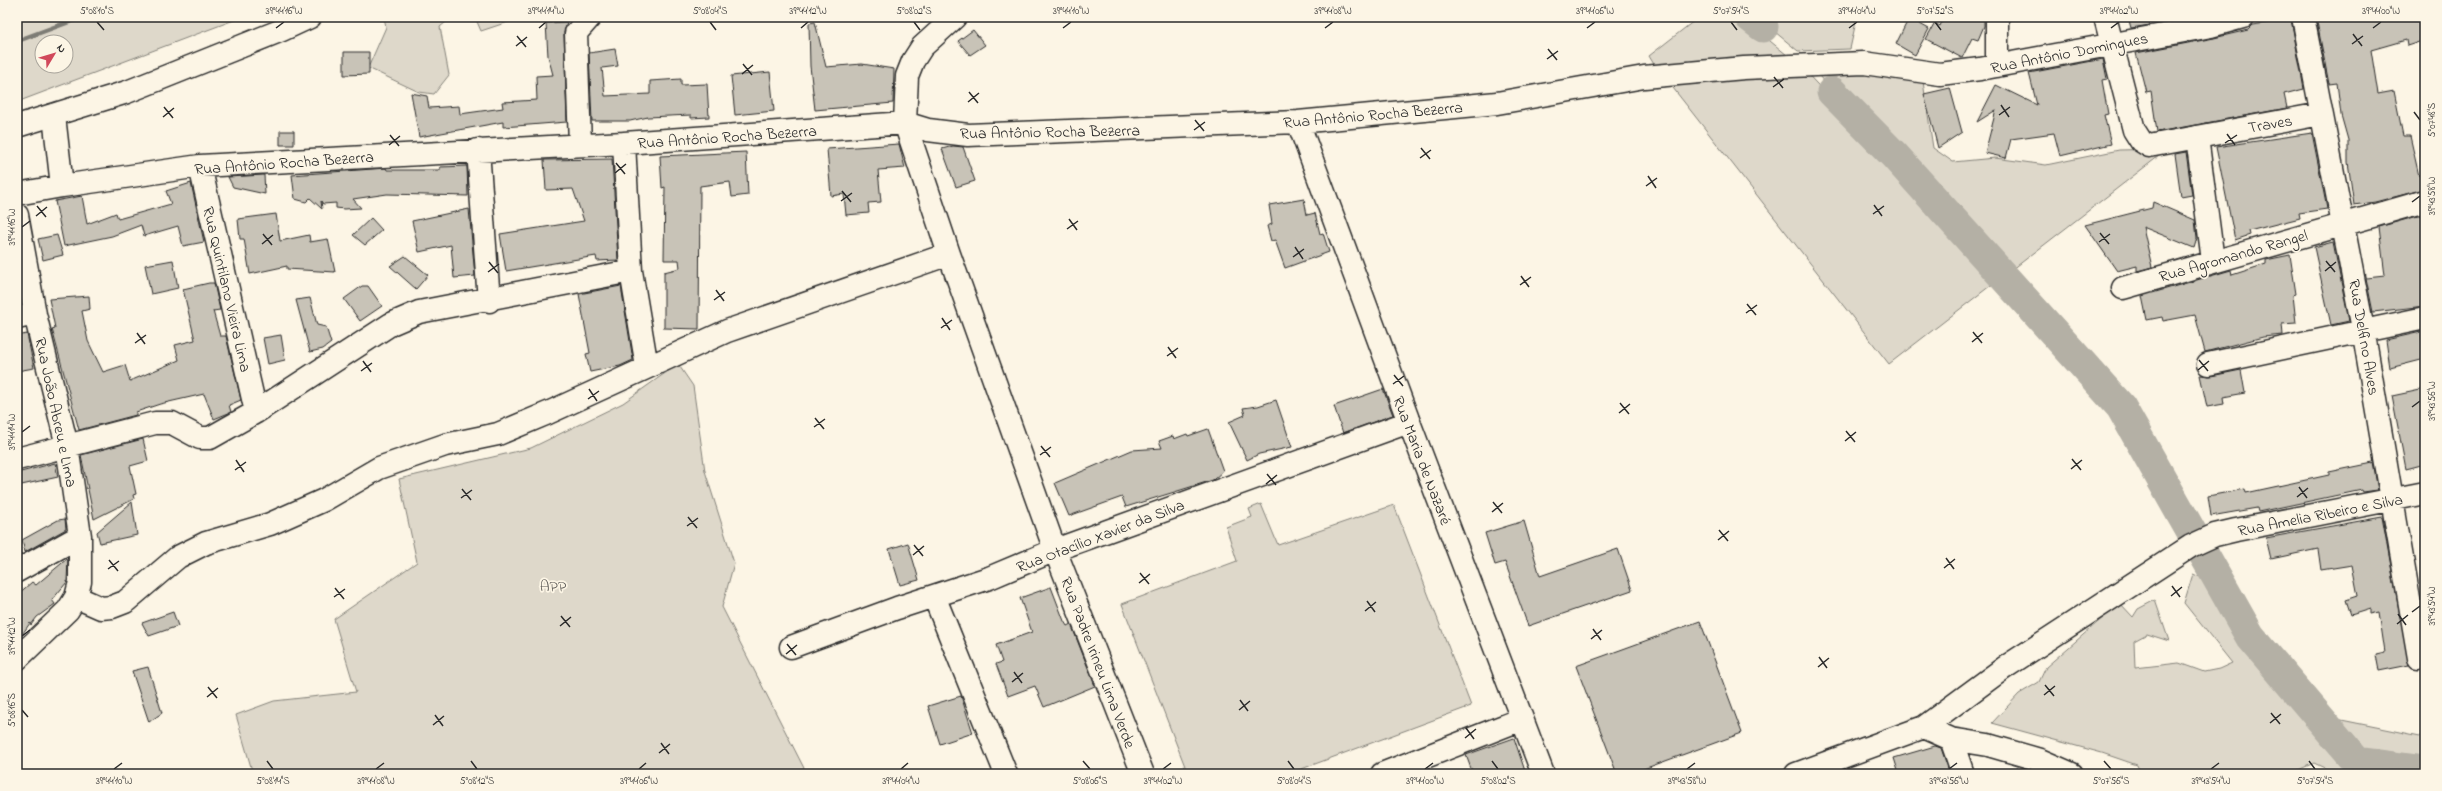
<svg xmlns="http://www.w3.org/2000/svg" width="2442" height="791" font-family="'Indie Flower',sans-serif">
  <style>
    .green { fill: #ded8ca; stroke: #84827a; fill-rule: evenodd }
    .lines { fill: none; stroke-linecap: round; stroke-linejoin: round }
    .stream { stroke: #7d7b74; stroke-width: 5 }
    .river { stroke: #b4b0a5; stroke-width: 31 }
    .building { fill: #c8c3b7; stroke: #2b2b2b }
    .minor-casing { stroke: #2b2b2b; stroke-width: 25 }
    .highway-casing { stroke: #2b2b2b; stroke-width: 25 }
    .minor { stroke: #fcf5e5; stroke-width: 22 }
    .highway { stroke: #fcf5e5; stroke-width: 22 }
    .ticks { fill: none; stroke: #2b2b2b; stroke-width: 1.5 }
    .labels { text-anchor: middle; stroke-width: 3.5; stroke-linejoin: round; paint-order: stroke }
    .street-label { font-size: 16px; fill: #2b2b2b; stroke: #fcf5e5 }
    .park-label { font-size: 16px; fill: #585653; stroke: #fcf5e5 }
    .neatline { fill: none; stroke: #2b2b2b; stroke-width: 1.5 }
    .ticks-label { font-size: 10px; text-anchor: middle; fill: #2b2b2b }
  </style>
  <rect width="100%" height="100%" fill="#fcf5e5"/>
  <filter id="ink" filterUnits="userSpaceOnUse"><feTurbulence type="fractalNoise" baseFrequency=".025" numOctaves="2"/><feDisplacementMap in="SourceGraphic" scale="8" xChannelSelector="R" yChannelSelector="G"/><feConvolveMatrix kernelMatrix="1 2 1 2 8 2 1 2 1" color-interpolation-filters="sRGB"/></filter>
  <g filter="url(#ink)">
    <!-- green -->
    <path class="green" d="M 17,17 L 242,17 L 17,102 ZM 42,42 L 66,42 L 66,66 L 42,66 Z
      M 384,17 L 452,17 L 440,27 L 449,75 L 434,94 L 419,92 L 368,68 L 386,27 Z
      M 475,17 L 523,17 L 481,31 Z
      M 1699,17 L 1741,17 L 1793,60 L 1658,71 L 1649,56 Z
      M 1757,17 L 1857,17 L 1850,49 L 1798,51 Z
      M 1802,68 L 1999,279 L 1889,364 L 1666,79 Z
      M 1814,70 L 1922,75 L 1933,148 L 1953,162 L 1995,158 L 2046,165 L 2119,150 L 2168,149 L 2008,273 Z
      M 678,364 L 693,386 L 705,471 L 734,563 L 722,607 L 807,774 L 253,774 L 236,715 L 274,701 L 356,692 L 334,619 L 417,562 L 399,479 L 531,448 L 623,403 Z
      M 1261,504 L 1278,545 L 1394,505 L 1471,706 L 1288,774 L 1188,774 L 1122,604 L 1237,561 L 1226,527 L 1252,517 L 1249,509 Z
      M 2193,574 L 2235,591 L 2317,715 L 2425,737 L 2425,774 L 2337,774 L 2314,763 L 2289,774 L 2141,774 L 2137,765 L 2102,753 L 1992,723 L 2019,694 L 2039,682 L 2046,667 L 2120,603 L 2133,617 L 2138,609 L 2155,600 L 2169,641 L 2147,634 L 2134,641 L 2135,668 L 2179,663 L 2204,672 L 2219,669 L 2232,663 L 2184,603 Z"/>
    <g class="lines">
      <!-- stream -->
      <path class="stream" d="M 17,41 L 82,17"/>
      <!-- river -->
      <path class="river" d="M 1750,17 L 1763,27
        M 1832,92 L 1895,156 L 2121,407 L 2250,636 L 2357,762 L 2425,771"/>
    </g>
    <!-- building -->
    <path class="building" d="M 1944,17 L 1984,17 L 1984,26 L 1978,40 L 1972,38 L 1962,58 L 1926,39 L 1935,23 L 1940,26 Z
      M 2128,17 L 2148,17 L 2150,25 L 2131,28 Z
      M 2316,17 L 2425,17 L 2425,40 L 2407,46 L 2406,40 L 2371,50 L 2378,94 L 2394,91 L 2403,136 L 2410,136 L 2419,176 L 2425,175 L 2425,189 L 2375,202 L 2354,205 L 2348,162 L 2348,140 L 2341,115 L 2337,83 L 2329,84 Z
      M 1909,18 L 1929,29 L 1915,55 L 1896,44 Z
      M 2291,19 L 2304,89 L 2284,94 L 2287,108 L 2157,132 L 2151,91 L 2146,92 L 2136,53 L 2214,38 L 2248,30 L 2253,25 Z
      M 567,22 L 564,33 L 567,122 L 503,127 L 503,122 L 419,137 L 411,93 L 427,96 L 429,108 L 459,106 L 460,114 L 503,108 L 502,102 L 537,100 L 536,76 L 553,75 L 548,56 L 546,23 Z
      M 815,22 L 826,67 L 862,64 L 894,69 L 893,103 L 815,110 L 810,66 L 809,23 Z
      M 973,30 L 985,45 L 970,55 L 958,41 Z
      M 615,49 L 618,66 L 602,68 L 605,96 L 650,94 L 650,81 L 681,79 L 681,85 L 707,84 L 709,117 L 691,118 L 691,115 L 648,117 L 630,121 L 592,121 L 589,53 Z
      M 344,52 L 369,52 L 369,74 L 344,75 Z
      M 2103,59 L 2107,79 L 2102,80 L 2108,114 L 2104,115 L 2111,144 L 2060,156 L 2054,133 L 2011,139 L 2006,158 L 1985,153 L 1996,110 L 1977,122 L 1996,85 L 2037,105 L 2029,73 Z
      M 770,72 L 774,111 L 735,115 L 731,76 Z
      M 1950,88 L 1962,132 L 1938,148 L 1924,94 Z
      M 280,131 L 294,131 L 294,145 L 280,145 Z
      M 2312,133 L 2327,209 L 2299,213 L 2300,218 L 2249,231 L 2250,235 L 2235,240 L 2216,147 Z
      M 899,144 L 905,168 L 878,170 L 881,202 L 868,203 L 869,213 L 846,215 L 844,194 L 831,196 L 827,149 Z
      M 953,146 L 963,147 L 975,181 L 956,187 L 942,149 Z
      M 746,152 L 748,195 L 732,197 L 730,182 L 700,186 L 699,329 L 664,328 L 664,272 L 680,268 L 679,260 L 664,260 L 665,187 L 662,188 L 660,156 Z
      M 2186,152 L 2192,195 L 2181,197 L 2175,154 Z
      M 612,159 L 618,260 L 597,261 L 596,256 L 506,271 L 500,234 L 584,221 L 573,189 L 546,190 L 544,160 Z
      M 467,166 L 468,196 L 387,194 L 353,199 L 361,208 L 344,209 L 336,208 L 336,203 L 323,204 L 321,201 L 322,209 L 310,198 L 306,202 L 295,199 L 292,175 L 386,168 L 387,170 L 440,170 L 440,167 Z
      M 264,175 L 265,194 L 233,187 L 228,177 Z
      M 191,183 L 204,242 L 183,246 L 178,226 L 144,236 L 141,225 L 112,236 L 64,246 L 55,201 L 82,196 L 87,224 L 116,213 L 118,219 L 171,204 L 166,191 Z
      M 1304,199 L 1307,215 L 1315,213 L 1320,234 L 1323,233 L 1329,252 L 1285,268 L 1275,240 L 1271,241 L 1267,226 L 1272,224 L 1269,205 Z
      M 2153,202 L 2195,220 L 2197,238 L 2194,248 L 2143,227 L 2152,267 L 2137,271 L 2137,266 L 2117,271 L 2085,225 L 2152,208 Z
      M 469,209 L 475,276 L 454,278 L 451,245 L 419,252 L 412,221 Z
      M 276,214 L 280,241 L 309,235 L 310,242 L 328,239 L 335,272 L 287,269 L 287,266 L 250,274 L 244,239 L 240,239 L 238,219 Z
      M 2425,214 L 2425,306 L 2373,312 L 2366,278 L 2385,276 L 2379,227 Z
      M 371,218 L 382,230 L 365,245 L 353,235 Z
      M 57,235 L 63,255 L 43,260 L 38,239 Z
      M 2333,242 L 2349,321 L 2331,325 L 2314,247 Z
      M 2290,255 L 2296,294 L 2293,295 L 2296,323 L 2282,324 L 2283,335 L 2263,337 L 2205,352 L 2195,315 L 2163,321 L 2162,317 L 2147,320 L 2142,296 L 2231,270 L 2232,275 L 2266,264 L 2266,260 Z
      M 405,256 L 428,275 L 416,289 L 390,266 Z
      M 173,260 L 178,288 L 151,294 L 145,265 Z
      M 209,283 L 214,283 L 220,310 L 213,311 L 220,336 L 226,336 L 241,400 L 229,405 L 231,412 L 214,419 L 204,394 L 160,404 L 136,412 L 136,415 L 79,430 L 52,329 L 55,328 L 49,299 L 89,296 L 90,309 L 82,311 L 88,341 L 103,372 L 125,365 L 130,381 L 179,360 L 175,345 L 195,340 L 183,289 Z
      M 362,286 L 368,286 L 382,306 L 360,321 L 344,299 Z
      M 621,286 L 633,360 L 620,366 L 590,372 L 586,354 L 590,353 L 579,294 Z
      M 310,298 L 317,325 L 326,327 L 331,343 L 323,349 L 310,352 L 296,300 Z
      M 2421,332 L 2425,359 L 2390,368 L 2386,340 Z
      M 27,334 L 34,368 L 17,371 L 17,336 Z
      M 281,335 L 285,360 L 268,364 L 263,338 Z
      M 2241,370 L 2245,393 L 2223,397 L 2224,404 L 2207,407 L 2200,375 L 2211,376 Z
      M 1383,389 L 1393,415 L 1343,433 L 1334,406 Z
      M 2425,389 L 2425,464 L 2406,469 L 2392,396 Z
      M 1276,400 L 1292,447 L 1259,454 L 1247,460 L 1229,422 L 1245,415 L 1243,408 L 1258,406 Z
      M 1208,429 L 1223,471 L 1213,480 L 1126,507 L 1122,497 L 1069,516 L 1055,483 L 1132,450 L 1162,448 L 1159,441 L 1173,436 L 1174,439 L 1187,434 L 1188,436 Z
      M 143,439 L 148,461 L 130,466 L 136,494 L 133,495 L 134,499 L 94,519 L 81,455 Z
      M 55,463 L 58,477 L 17,486 L 17,473 Z
      M 2373,463 L 2378,490 L 2363,492 L 2362,490 L 2258,512 L 2257,508 L 2211,516 L 2208,496 L 2245,489 L 2246,493 L 2329,475 L 2329,472 Z
      M 132,502 L 137,535 L 100,543 L 97,532 Z
      M 2382,517 L 2409,665 L 2379,671 L 2376,655 L 2385,653 L 2379,612 L 2370,614 L 2370,609 L 2351,615 L 2346,600 L 2358,596 L 2352,565 L 2321,570 L 2318,549 L 2271,559 L 2266,538 Z
      M 65,519 L 66,529 L 25,552 L 22,540 L 58,520 Z
      M 1524,521 L 1540,576 L 1618,549 L 1632,590 L 1528,626 L 1505,562 L 1495,565 L 1485,533 Z
      M 908,543 L 919,580 L 900,585 L 889,549 Z
      M 68,558 L 67,582 L 52,600 L 55,604 L 37,617 L 31,625 L 30,623 L 17,642 L 17,595 L 32,582 L 36,585 Z
      M 1051,587 L 1064,621 L 1067,626 L 1071,624 L 1095,686 L 1044,707 L 1035,686 L 1008,696 L 996,664 L 1002,662 L 996,645 L 1032,632 L 1020,598 Z
      M 173,612 L 178,626 L 149,636 L 142,623 Z
      M 1700,621 L 1742,733 L 1630,774 L 1617,774 L 1576,666 Z
      M 148,667 L 162,713 L 149,722 L 132,671 Z
      M 961,696 L 973,733 L 940,744 L 928,706 Z
      M 1514,738 L 1526,774 L 1473,774 L 1466,755 Z
      M 1935,746 L 1941,748 L 1950,774 L 1899,774 L 1894,758 Z"/>
    <g class="lines">
      <defs>
        <path id="minor" d="M 955,17 L 922,47 L 913,61 L 907,76 L 905,123 L 949,254 L 1055,550 L 1143,774
          M 1997,17 L 1997,66
          M 2105,17 L 2134,130 L 2141,141 L 2149,146 L 2321,114
          M 2303,17 L 2363,329 L 2419,658
          M 54,116 L 62,186
          M 1298,122 L 1409,422 L 1543,774
          M 2197,137 L 2213,261
          M 624,143 L 631,271 L 647,367
          M 580,144 L 576,33 L 590,17
          M 478,150 L 489,301
          M 200,166 L 256,412
          M 17,194 L 62,186 L 200,166 L 624,143 L 905,123 L 928,130 L 968,135 L 1298,122 L 1497,103 L 1644,77 L 1744,68 L 1864,63 L 1940,74 L 1980,69 L 2211,26 L 2243,17
          M 17,215 L 35,314 L 67,446 L 80,536 L 80,582 L 76,597 L 68,610 L 17,659
          M 2123,288 L 2425,201
          M 17,318 L 35,314
          M 2208,364 L 2425,318
          M 17,459 L 155,423 L 172,423 L 200,438 L 210,438 L 256,412 L 391,324 L 419,312 L 631,271
          M 17,571 L 80,536
          M 934,596 L 1006,774
          M 76,597 L 101,608 L 112,607 L 125,602 L 178,557 L 206,543 L 270,524 L 324,500 L 379,468 L 445,445 L 498,434 L 548,413 L 727,331 L 949,254
          M 791,647 L 897,608 L 989,578 L 1055,550 L 1409,422
          M 1924,727 L 2004,668 L 2191,546 L 2215,535 L 2236,530 L 2425,493
          M 1951,739 L 1963,774
          M 1382,774 L 1522,719
          M 1796,774 L 1924,727 L 1951,739 L 1988,745 L 2040,760 L 2072,774"/>
        <path id="highway" d="M 17,126 L 127,92 L 282,30 L 310,17"/>
      </defs>
      <!-- minor casing -->
      <use href="#minor" class="minor-casing"/>
      <!-- highway casing -->
      <use href="#highway" class="highway-casing"/>
      <!-- minor -->
      <use href="#minor" class="minor"/>
      <!-- highway -->
      <use href="#highway" class="highway"/>
    </g>
  </g>
  <!-- ticks -->
  <path class="ticks" d="M 97,22 L 104,30M 710,22 L 716,30M 914,22 L 920,30M 1731,22 L 1737,30M 1935,22 L 1941,30M 276,28 L 284,22M 539,28 L 546,22M 801,28 L 808,22M 1063,28 L 1071,22M 1325,28 L 1333,22M 1587,28 L 1595,22M 1849,28 L 1857,22M 2111,28 L 2119,22M 2373,28 L 2381,22M 2353,34 L 2362,46M 517,36 L 526,47M 2352,44 L 2363,36M 516,46 L 527,37M 1548,49 L 1557,60M 1547,59 L 1558,51M 743,64 L 752,75M 742,74 L 753,65M 1774,77 L 1783,88M 1773,87 L 1784,79M 969,92 L 978,103M 968,102 L 979,93M 2001,105 L 2009,117M 164,107 L 173,118M 2414,112 L 2420,120M 1999,115 L 2010,107M 163,117 L 174,108M 1195,120 L 1204,131M 1194,130 L 1205,122M 2227,134 L 2235,145M 390,135 L 399,146M 2225,143 L 2237,135M 389,145 L 400,136M 1421,148 L 1430,159M 1420,158 L 1431,150M 616,163 L 625,174M 615,173 L 626,164M 1648,176 L 1656,188M 1646,186 L 1657,178M 842,191 L 851,202M 841,201 L 852,193M 2412,202 L 2420,196M 1874,205 L 1882,216M 37,206 L 46,217M 1873,214 L 1884,206M 36,216 L 47,207M 1069,219 L 1077,230M 22,227 L 30,221M 1067,229 L 1078,221M 2100,233 L 2109,244M 263,234 L 272,245M 2099,242 L 2110,234M 262,244 L 273,235M 1295,247 L 1303,259M 1293,257 L 1304,249M 2326,261 L 2335,272M 489,262 L 498,273M 2325,271 L 2336,262M 488,272 L 499,264M 1521,276 L 1529,287M 1520,285 L 1531,277M 716,290 L 724,301M 714,300 L 725,292M 1747,304 L 1756,315M 1746,313 L 1757,305M 942,318 L 950,330M 941,328 L 952,320M 1973,332 L 1982,343M 137,333 L 145,344M 1972,342 L 1983,333M 135,343 L 146,335M 1168,347 L 1176,358M 1167,356 L 1178,348M 2199,360 L 2208,371M 363,361 L 371,372M 2198,370 L 2209,361M 361,371 L 372,363M 1394,375 L 1403,386M 1393,384 L 1404,376M 589,389 L 597,401M 588,399 L 599,391M 1620,403 L 1629,414M 2412,407 L 2420,401M 1619,413 L 1630,404M 815,418 L 824,429M 814,427 L 825,419M 1846,431 L 1855,442M 22,432 L 30,426M 1845,441 L 1856,432M 1041,446 L 1050,457M 1040,455 L 1051,447M 2072,459 L 2081,470M 236,460 L 244,472M 2071,469 L 2082,460M 235,470 L 246,462M 1267,474 L 1276,485M 1266,484 L 1277,475M 2299,487 L 2307,498M 462,489 L 471,500M 2297,497 L 2308,488M 461,498 L 472,490M 1493,502 L 1502,513M 1492,512 L 1503,503M 688,517 L 697,528M 687,526 L 698,518M 1719,530 L 1728,541M 1718,540 L 1729,531M 914,545 L 923,556M 913,555 L 924,546M 1946,558 L 1954,569M 109,560 L 118,571M 1944,568 L 1955,559M 108,569 L 119,561M 1140,573 L 1149,584M 1139,583 L 1150,574M 2172,586 L 2180,597M 335,588 L 344,599M 2171,596 L 2182,587M 334,597 L 345,589M 1367,601 L 1375,612M 1365,611 L 1376,602M 2412,612 L 2420,606M 2398,614 L 2406,625M 561,616 L 570,627M 2397,624 L 2408,615M 560,626 L 571,617M 1593,629 L 1601,640M 22,636 L 30,630M 1591,639 L 1602,630M 787,644 L 796,655M 786,654 L 797,645M 1819,657 L 1827,668M 1818,667 L 1829,658M 1014,672 L 1022,683M 1012,682 L 1023,673M 2045,685 L 2054,696M 208,687 L 217,698M 2044,695 L 2055,686M 207,697 L 218,688M 1240,700 L 1248,711M 22,710 L 28,717M 1239,710 L 1250,701M 2271,713 L 2280,724M 435,715 L 443,726M 2270,723 L 2281,714M 433,725 L 444,716M 1466,728 L 1474,739M 1465,738 L 1476,729M 661,743 L 669,754M 659,753 L 670,744M 267,761 L 273,769M 471,761 L 477,769M 1083,761 L 1090,769M 1288,761 L 1294,769M 1492,761 L 1498,769M 2104,761 L 2111,769M 2309,761 L 2315,769M 114,769 L 122,763M 376,769 L 384,763M 639,769 L 646,763M 901,769 L 908,763M 1163,769 L 1171,763M 1425,769 L 1433,763M 1687,769 L 1695,763M 1949,769 L 1957,763M 2211,769 L 2219,763"/>
  <g class="labels">
    <!-- street labels -->
    <g class="street-label">
      <text transform="translate(2069 52) rotate(-11)" y="6">Rua Antônio Domingues</text>
      <text transform="translate(1373 114) rotate(-5)" y="6">Rua Antônio Rocha Bezerra</text>
      <text transform="translate(2270 123) rotate(-10)" y="6">Traves</text>
      <text transform="translate(1050 131) rotate(-1)" y="6">Rua Antônio Rocha Bezerra</text>
      <text transform="translate(727 136) rotate(-4)" y="6">Rua Antônio Rocha Bezerra</text>
      <text transform="translate(284 162) rotate(-4)" y="6">Rua Antônio Rocha Bezerra</text>
      <text transform="translate(2233 255) rotate(-16)" y="6">Rua Agromando Rangel</text>
      <text transform="translate(228 289) rotate(77)" y="6">Rua Quintilano Vieira Lima</text>
      <text transform="translate(2365 337) rotate(80)" y="6">Rua Delfino Alves</text>
      <text transform="translate(57 412) rotate(78)" y="6">Rua João Abreu e LIma</text>
      <text transform="translate(1423 460) rotate(69)" y="6">Rua Maria de Nazaré</text>
      <text transform="translate(2320 514) rotate(-11)" y="6">Rua Amelia Ribeiro e Silva</text>
      <text transform="translate(1100 535) rotate(-21)" y="6">Rua Otacílio Xavier da Silva</text>
      <text transform="translate(1099 662) rotate(69)" y="6">Rua Padre Irineu Lima Verde</text>
    </g>
    <!-- park labels -->
    <g class="park-label">
      <text x="553" y="591">APP</text>
    </g>
  </g>
  <!-- margin -->
  <rect width="2442" height="791" fill="none" stroke="#fcf5e5" stroke-width="44"/>
  <!-- north arrow -->
  <g transform="translate(54 54) rotate(52)"><circle r="19" fill="#fcf5e5" stroke="#a8a49b"/>
  <path d="M0-3L7 15L0 10L-7 15Z" fill="#d1495b"/>
  <text y="-6" font-size="11" font-weight="bold" text-anchor="middle" fill="#2b2b2b">N</text>
  </g>
  <rect x="22" y="22" width="2398" height="747" class="neatline"/>
  <g class="ticks-label">
    <text x="97" y="14">5°08'10"S</text>
    <text x="284" y="14">39°44'16"W</text>
    <text x="546" y="14">39°44'14"W</text>
    <text x="710" y="14">5°08'04"S</text>
    <text x="808" y="14">39°44'12"W</text>
    <text x="914" y="14">5°08'02"S</text>
    <text x="1071" y="14">39°44'10"W</text>
    <text x="1333" y="14">39°44'08"W</text>
    <text x="1595" y="14">39°44'06"W</text>
    <text x="1731" y="14">5°07'54"S</text>
    <text x="1857" y="14">39°44'04"W</text>
    <text x="1935" y="14">5°07'52"S</text>
    <text x="2119" y="14">39°44'02"W</text>
    <text x="2381" y="14">39°44'00"W</text>
    <text transform="translate(2431 120) rotate(-90)" y="4">5°07'48"S</text>
    <text transform="translate(2431 196) rotate(-90)" y="4">39°43'58"W</text>
    <text transform="translate(11 227) rotate(-90)" y="4">39°44'16"W</text>
    <text transform="translate(2431 401) rotate(-90)" y="4">39°43'56"W</text>
    <text transform="translate(11 432) rotate(-90)" y="4">39°44'14"W</text>
    <text transform="translate(2431 606) rotate(-90)" y="4">39°43'54"W</text>
    <text transform="translate(11 636) rotate(-90)" y="4">39°44'12"W</text>
    <text transform="translate(11 710) rotate(-90)" y="4">5°08'16"S</text>
    <text x="114" y="784">39°44'10"W</text>
    <text x="273" y="784">5°08'14"S</text>
    <text x="376" y="784">39°44'08"W</text>
    <text x="477" y="784">5°08'12"S</text>
    <text x="639" y="784">39°44'06"W</text>
    <text x="901" y="784">39°44'04"W</text>
    <text x="1090" y="784">5°08'06"S</text>
    <text x="1163" y="784">39°44'02"W</text>
    <text x="1294" y="784">5°08'04"S</text>
    <text x="1425" y="784">39°44'00"W</text>
    <text x="1498" y="784">5°08'02"S</text>
    <text x="1687" y="784">39°43'58"W</text>
    <text x="1949" y="784">39°43'56"W</text>
    <text x="2111" y="784">5°07'56"S</text>
    <text x="2211" y="784">39°43'54"W</text>
    <text x="2315" y="784">5°07'54"S</text>
  </g>
</svg>
